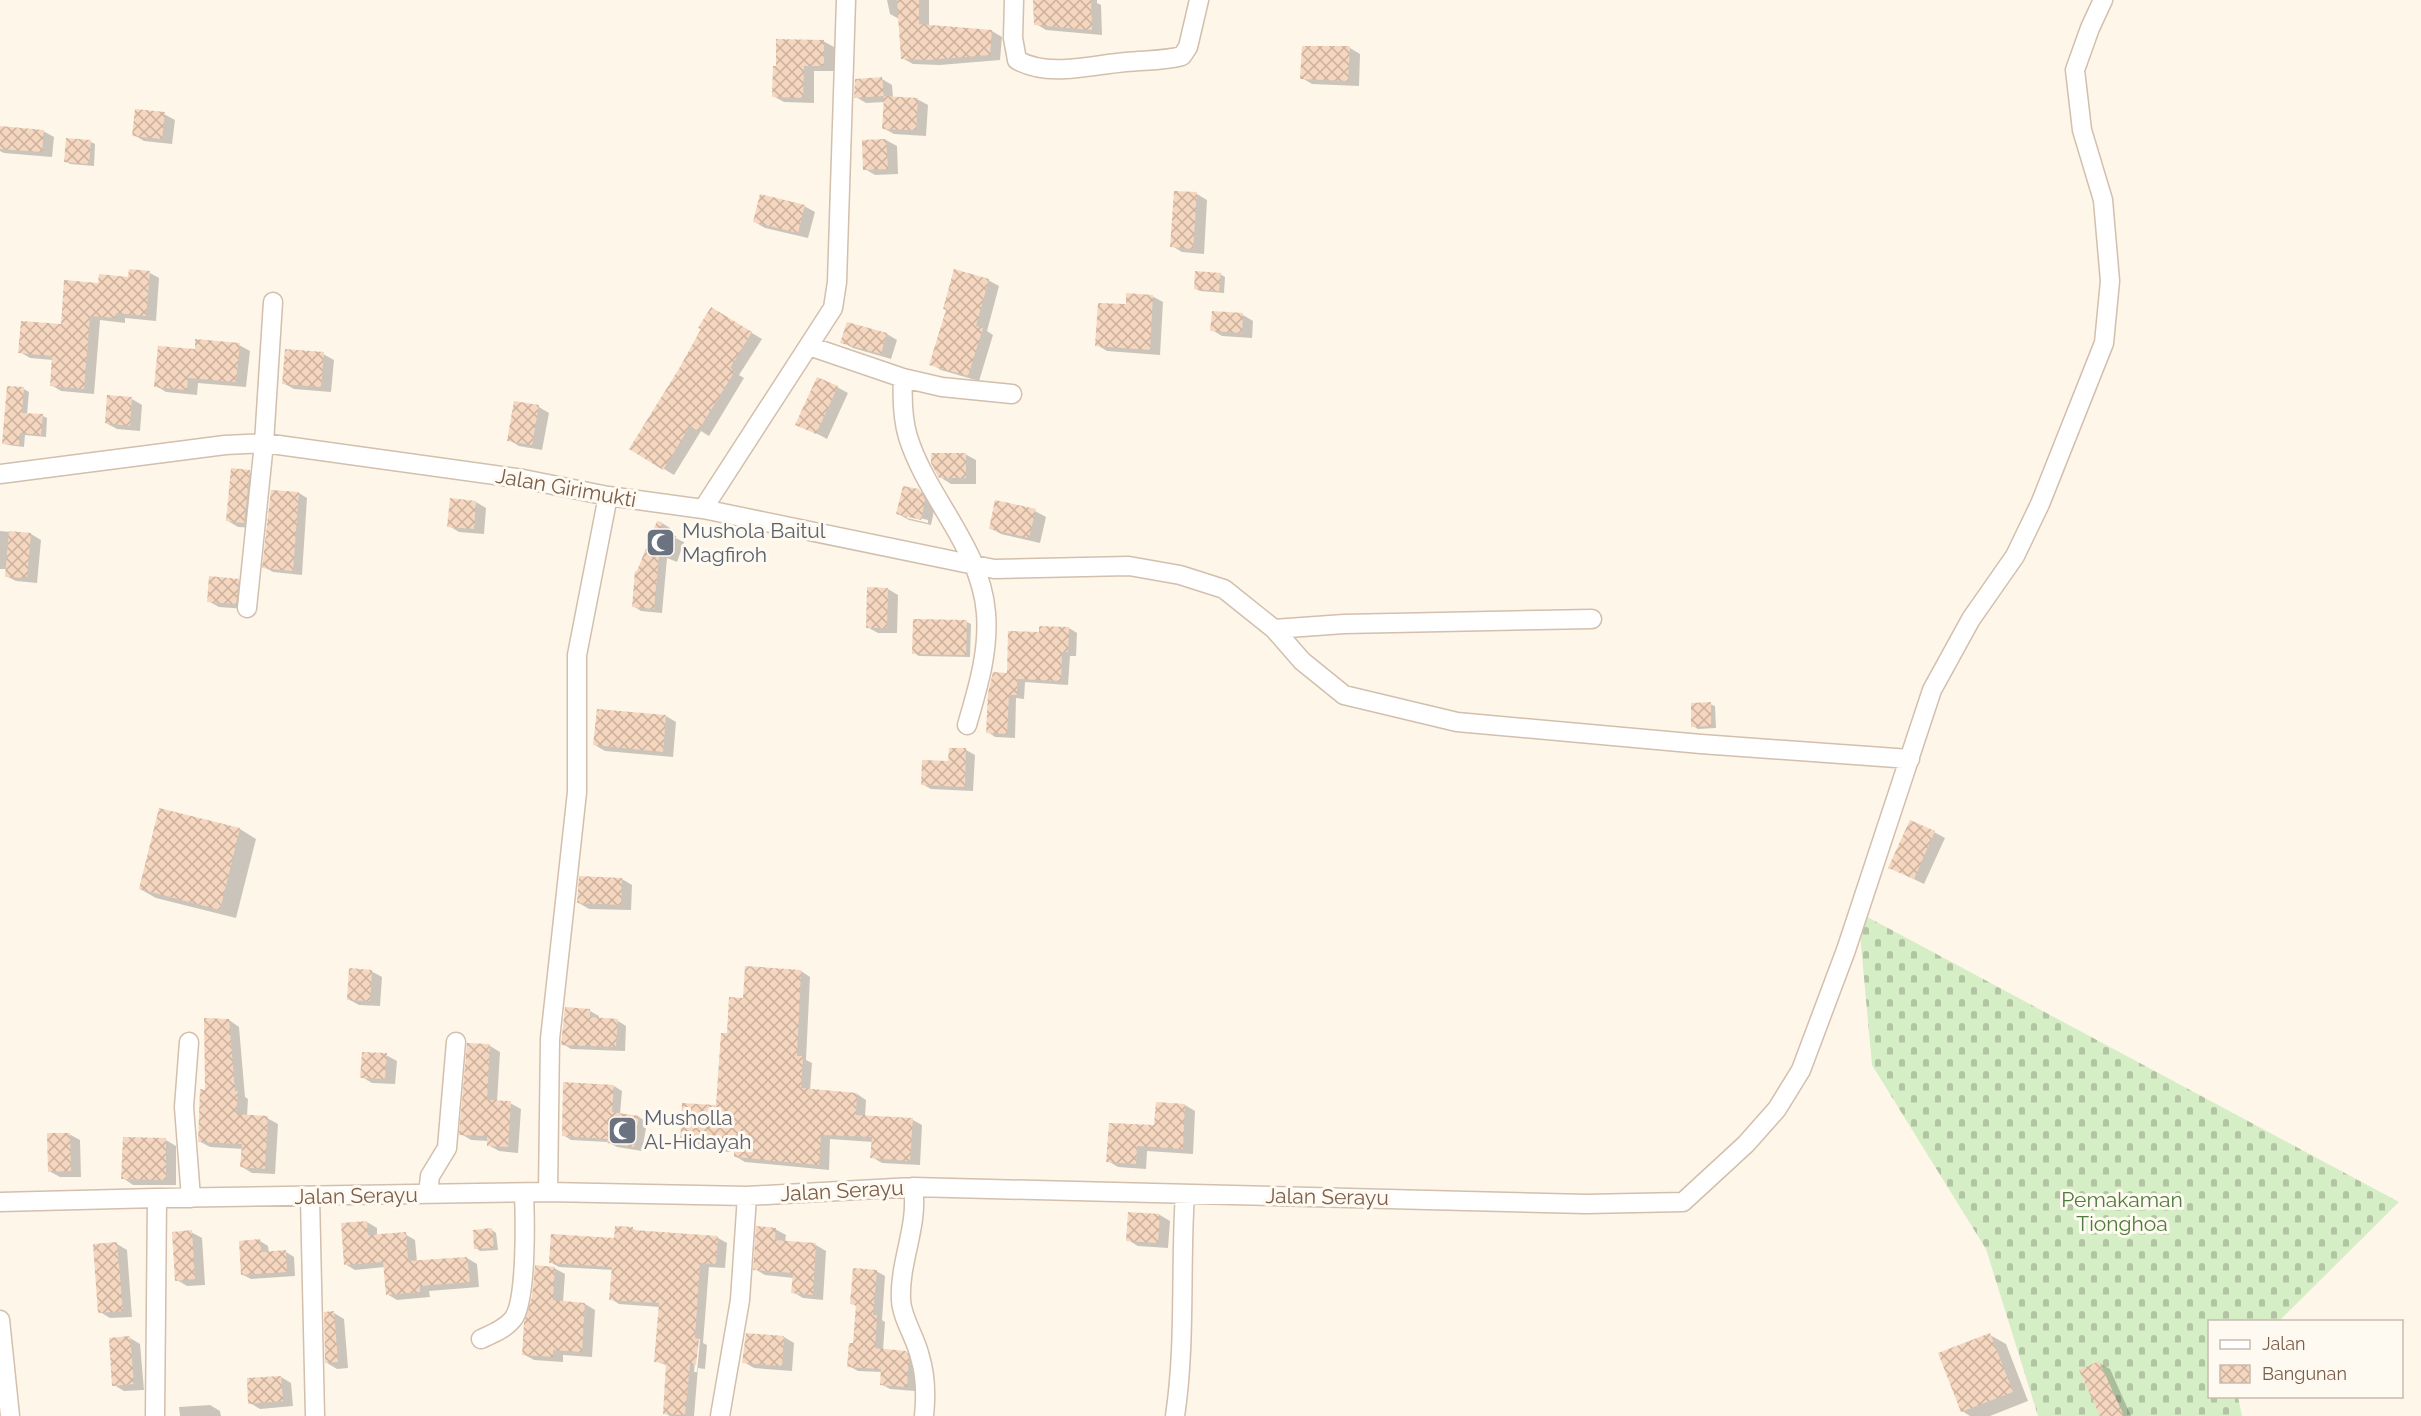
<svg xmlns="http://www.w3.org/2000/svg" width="2421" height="1416" font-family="Raleway,sans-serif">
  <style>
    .cemetery { fill: url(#cemetery-stones) }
    .shadow { fill: #0003; fill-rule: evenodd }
    .building { fill: url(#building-cross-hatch) }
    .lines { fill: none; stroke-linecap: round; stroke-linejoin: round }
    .minor-casing { stroke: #d2bfad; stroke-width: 21 }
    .minor { stroke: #fff; stroke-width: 18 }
    .labels { text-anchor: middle; stroke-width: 6; stroke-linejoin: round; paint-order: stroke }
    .street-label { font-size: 21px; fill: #7b5d4a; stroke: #fffaf1 }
    .worship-label { font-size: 21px; fill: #5b616d; stroke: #fffaf1; text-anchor: start }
    .park-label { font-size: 21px; fill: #4e7c3e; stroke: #fffaf1 }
  </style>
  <defs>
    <pattern id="cemetery-stones" width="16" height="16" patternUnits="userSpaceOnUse" patternTransform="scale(1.5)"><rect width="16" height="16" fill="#d5eec6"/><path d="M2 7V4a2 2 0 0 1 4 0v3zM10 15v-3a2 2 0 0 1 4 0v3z" fill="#b2c4a3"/></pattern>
    <pattern id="building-cross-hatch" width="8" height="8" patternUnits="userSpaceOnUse" patternTransform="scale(1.5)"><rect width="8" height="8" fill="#f5d6bf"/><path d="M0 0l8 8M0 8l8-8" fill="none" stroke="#cbb19d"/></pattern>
  </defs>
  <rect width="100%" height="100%" fill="#fef6e9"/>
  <!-- cemetery -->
  <path class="cemetery" d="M 1858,912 L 2399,1202 L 2279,1321 L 2210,1322 L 2210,1396 L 2238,1397 L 2242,1416 L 2038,1416 L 1986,1249 L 1872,1065 Z"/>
  <!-- shadow -->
  <path class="shadow" d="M 887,0 L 929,0 L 929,26 L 992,31 L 1002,37 L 1000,60 L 940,65 L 913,64 L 902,58 L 899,19 L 890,14 Z
    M 1035,0 L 1097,0 L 1097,3 L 1101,5 L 1102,35 L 1046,30 L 1036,24 Z
    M 823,41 L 834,47 L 834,71 L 814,71 L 814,103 L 784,102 L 773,96 Z
    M 1350,48 L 1360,54 L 1359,86 L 1312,84 L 1302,78 Z
    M 882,79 L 892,85 L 893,98 L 917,99 L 928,105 L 926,136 L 894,134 L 883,128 L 885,102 L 866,103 L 856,97 Z
    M 164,114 L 175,120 L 172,144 L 144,141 L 134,135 Z
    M 0,128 L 43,131 L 54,137 L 52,157 L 4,153 L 0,151 Z
    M 886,140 L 897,146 L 898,174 L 875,175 L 865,169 Z
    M 91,142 L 95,144 L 94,166 L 70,164 L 65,161 Z
    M 1197,194 L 1207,200 L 1204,254 L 1182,252 L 1172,246 Z
    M 804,206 L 815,212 L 808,238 L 765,228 L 755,222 Z
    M 150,273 L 159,278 L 156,321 L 125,318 L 125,323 L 100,320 L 94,394 L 61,391 L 51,385 L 53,360 L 30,358 L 20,352 L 62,326 L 100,285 Z
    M 1220,274 L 1225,277 L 1224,293 L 1200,291 L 1196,289 Z
    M 988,280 L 999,286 L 987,331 L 993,335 L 979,381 L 941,370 L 931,364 Z
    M 1152,296 L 1163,302 L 1160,355 L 1107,351 L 1097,345 L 1127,306 Z
    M 712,309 L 762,339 L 739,375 L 744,378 L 709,436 L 701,431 L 674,475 L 631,449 L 681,368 Z
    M 1243,315 L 1253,321 L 1252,338 L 1222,336 L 1212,330 Z
    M 848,323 L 887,334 L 897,340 L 891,359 L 853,348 L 842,342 Z
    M 239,345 L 250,351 L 246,387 L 198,383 L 197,395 L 166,392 L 156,386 L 196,351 Z
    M 323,354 L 334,360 L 331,392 L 294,389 L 283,383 Z
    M 837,387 L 848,393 L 827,439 L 806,428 Z
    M 24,389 L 29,392 L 27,414 L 43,416 L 47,418 L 46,437 L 25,435 L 24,447 L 8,445 L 3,443 Z
    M 132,399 L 142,405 L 140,431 L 117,429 L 106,423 Z
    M 516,402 L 539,407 L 549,413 L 542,450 L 519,446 L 509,440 Z
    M 965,454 L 976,460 L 976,484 L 951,484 L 940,477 Z
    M 249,472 L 260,478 L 255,528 L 238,527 L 228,521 Z
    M 919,491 L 930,497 L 935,506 L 931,525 L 909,520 L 898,514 ZM 907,515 L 928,520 L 928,523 L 907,518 Z
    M 299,493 L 307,498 L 302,575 L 273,572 L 264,567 Z
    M 476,502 L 486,508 L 484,534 L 459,532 L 449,526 Z
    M 1035,511 L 1046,517 L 1040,543 L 1001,534 L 990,528 Z
    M 662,523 L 670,528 L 669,535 L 684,542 L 677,562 L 667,558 L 662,613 L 641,611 L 633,606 Z
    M 0,531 L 31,534 L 41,540 L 37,583 L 16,581 L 6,576 L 7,569 L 0,569 Z
    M 238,580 L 249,586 L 246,609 L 219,607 L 208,601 Z
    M 888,589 L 898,595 L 897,633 L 878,633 L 867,627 Z
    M 967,622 L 971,624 L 970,657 L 919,656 L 914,653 Z
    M 1069,628 L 1077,633 L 1076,656 L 1070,656 L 1068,685 L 1025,682 L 1024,699 L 1016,698 L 1015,738 L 995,737 L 988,732 L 1008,675 L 1041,634 Z
    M 1710,704 L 1715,706 L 1716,728 L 1698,729 L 1693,726 Z
    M 666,716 L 676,722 L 673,757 L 605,751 L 595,745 Z
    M 950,749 L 966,750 L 975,755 L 973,791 L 931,789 L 922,784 L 950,763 Z
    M 160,809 L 240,829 L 256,839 L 236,918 L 156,898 L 140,889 Z
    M 1934,832 L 1945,838 L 1924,884 L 1901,873 Z
    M 622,879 L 632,885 L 631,910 L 589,909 L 579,903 Z
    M 371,971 L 382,977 L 380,1006 L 359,1005 L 348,999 Z
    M 801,971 L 810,977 L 806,1060 L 812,1063 L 810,1090 L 857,1094 L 866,1100 L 865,1117 L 913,1120 L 922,1125 L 920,1165 L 882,1163 L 872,1157 L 873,1142 L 830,1139 L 829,1170 L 745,1162 L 735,1156 L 735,1152 L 691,1150 L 681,1144 L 718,1106 L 728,1035 L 745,999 Z
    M 566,1009 L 590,1011 L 599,1016 L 598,1019 L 618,1021 L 626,1026 L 625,1051 L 571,1049 L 563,1044 Z
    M 229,1020 L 239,1027 L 245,1097 L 248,1099 L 247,1116 L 267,1118 L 278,1124 L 275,1174 L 252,1173 L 242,1167 L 243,1149 L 210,1147 L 199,1141 Z
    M 490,1046 L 500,1052 L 497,1102 L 510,1103 L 521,1109 L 518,1153 L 499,1151 L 488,1145 L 489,1141 L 471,1140 L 461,1134 Z
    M 386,1055 L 397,1061 L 395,1084 L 372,1083 L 362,1077 Z
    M 614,1086 L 622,1091 L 620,1114 L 639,1117 L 647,1122 L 642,1151 L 617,1147 L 608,1142 L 571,1140 L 563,1135 Z
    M 1157,1103 L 1185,1105 L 1195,1111 L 1193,1154 L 1147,1151 L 1146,1169 L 1118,1167 L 1108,1161 L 1156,1127 Z
    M 69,1134 L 80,1140 L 81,1177 L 60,1177 L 49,1171 Z
    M 166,1140 L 176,1146 L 176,1185 L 133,1185 L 123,1178 Z
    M 1160,1215 L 1170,1221 L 1168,1248 L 1138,1246 L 1128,1240 Z
    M 367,1222 L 377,1228 L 377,1236 L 405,1234 L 415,1240 L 417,1262 L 467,1258 L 477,1264 L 479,1287 L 429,1291 L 430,1297 L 397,1300 L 387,1294 L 385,1267 L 355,1270 L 345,1264 Z
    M 633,1229 L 638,1232 L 718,1238 L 727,1243 L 725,1268 L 709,1267 L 703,1343 L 707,1345 L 705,1369 L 698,1368 L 694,1416 L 670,1416 L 664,1413 L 668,1366 L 656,1361 L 660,1307 L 619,1304 L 611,1299 L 613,1270 L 559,1267 L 550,1262 L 615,1239 ZM 697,1339 L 700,1339 L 697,1372 L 694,1372 Z
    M 775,1229 L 786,1235 L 785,1242 L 816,1245 L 826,1251 L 823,1300 L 803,1298 L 793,1292 L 794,1278 L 765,1275 L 755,1269 Z
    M 492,1230 L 496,1233 L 498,1250 L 480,1251 L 476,1248 Z
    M 191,1232 L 202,1238 L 205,1285 L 187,1286 L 177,1280 Z
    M 260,1241 L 268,1246 L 269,1253 L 286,1252 L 294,1257 L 295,1276 L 251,1279 L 243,1275 Z
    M 117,1244 L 127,1250 L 132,1317 L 110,1318 L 100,1312 Z
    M 554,1268 L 565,1274 L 563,1302 L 585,1304 L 595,1310 L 592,1357 L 563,1355 L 563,1362 L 534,1360 L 523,1354 Z
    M 876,1271 L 885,1276 L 882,1320 L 885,1322 L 883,1350 L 906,1352 L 915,1357 L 917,1364 L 915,1391 L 890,1389 L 881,1384 L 882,1372 L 858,1371 L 849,1366 L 855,1345 L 857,1307 L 852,1303 Z
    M 334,1313 L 344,1319 L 348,1368 L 337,1369 L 327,1363 Z
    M 1990,1335 L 2006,1344 L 2028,1401 L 1990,1416 L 1970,1416 L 1962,1411 Z
    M 784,1337 L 794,1343 L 792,1371 L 754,1368 L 744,1362 Z
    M 130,1338 L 140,1344 L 144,1390 L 124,1391 L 114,1385 Z
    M 2099,1363 L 2110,1369 L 2131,1416 L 2102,1416 Z
    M 281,1377 L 291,1383 L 293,1406 L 260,1409 L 250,1403 Z
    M 210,1405 L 220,1411 L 221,1416 L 180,1416 L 179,1407 Z"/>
  <!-- building -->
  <path class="building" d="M 897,0 L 919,0 L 919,24 L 992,30 L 990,55 L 928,60 L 901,59 Z
    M 1033,0 L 1091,0 L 1092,30 L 1034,25 Z
    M 776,39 L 824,40 L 824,66 L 804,66 L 803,98 L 772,97 L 773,66 L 776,66 Z
    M 1302,46 L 1350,46 L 1348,81 L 1300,79 Z
    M 882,77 L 884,96 L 854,98 L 855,79 Z
    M 884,96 L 918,98 L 916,130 L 882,129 Z
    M 135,109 L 165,112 L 162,139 L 132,136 Z
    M 0,126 L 44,130 L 42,152 L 0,149 Z
    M 66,138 L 91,140 L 89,164 L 64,162 Z
    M 886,139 L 888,169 L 863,170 L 862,140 Z
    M 1174,191 L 1197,192 L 1193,249 L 1170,247 Z
    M 760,194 L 805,205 L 798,233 L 753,222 Z
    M 129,269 L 150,271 L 146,316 L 116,313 L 115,318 L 90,316 L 84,389 L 50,386 L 52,356 L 18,353 L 21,321 L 61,324 L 64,280 L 98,283 L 99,274 L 128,277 Z
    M 954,269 L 989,279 L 976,326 L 983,328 L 968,376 L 929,365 L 946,310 L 943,309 Z
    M 1195,271 L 1221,273 L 1219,291 L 1194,289 Z
    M 1126,293 L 1153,295 L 1150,350 L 1095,346 L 1098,303 L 1126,304 Z
    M 711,307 L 752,332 L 730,368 L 735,371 L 698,431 L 690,426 L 663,470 L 629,449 L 680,367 L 701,329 L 698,328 Z
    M 1212,311 L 1243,313 L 1242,333 L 1210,331 Z
    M 847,322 L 887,333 L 881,354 L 840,343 Z
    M 195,339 L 240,343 L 236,382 L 188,378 L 187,390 L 154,387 L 158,346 L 195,349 Z
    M 285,349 L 324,352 L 321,387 L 282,384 Z
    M 817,377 L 838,386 L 816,434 L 795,425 Z
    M 7,386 L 24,387 L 22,413 L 43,414 L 41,435 L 20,433 L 19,445 L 2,444 Z
    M 107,395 L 132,397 L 130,426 L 105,423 Z
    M 514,401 L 539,405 L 532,445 L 507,441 Z
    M 931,453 L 966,453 L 966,478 L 939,478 L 931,463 Z
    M 231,468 L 250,470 L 244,523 L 226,521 Z
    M 903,486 L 919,489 L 925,500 L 921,520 L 896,514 Z
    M 271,490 L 299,492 L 293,571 L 262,568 Z
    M 450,498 L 476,501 L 474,529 L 447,527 Z
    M 995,500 L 1036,509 L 1029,538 L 989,529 Z
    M 657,521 L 662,522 L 662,531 L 676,536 L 668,558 L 659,555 L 654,609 L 632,607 L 635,571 L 637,571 Z
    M 9,531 L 31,533 L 27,578 L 5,577 Z
    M 209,576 L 239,579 L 236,604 L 207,602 Z
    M 867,587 L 888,588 L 887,628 L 866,628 Z
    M 913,619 L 967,620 L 966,655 L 912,654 Z
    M 1039,626 L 1069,627 L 1068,652 L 1062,652 L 1061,681 L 1017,679 L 1017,695 L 1009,695 L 1007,734 L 986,733 L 988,693 L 993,672 L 1007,673 L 1008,631 L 1039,632 Z
    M 1711,702 L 1711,726 L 1691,727 L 1691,703 Z
    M 597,709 L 666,715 L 663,752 L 593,745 Z
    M 949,748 L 966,748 L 965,787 L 921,785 L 922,760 L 948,761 Z
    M 159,808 L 240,828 L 220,910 L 139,889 Z
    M 1910,820 L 1935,831 L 1914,879 L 1888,868 Z
    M 579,876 L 622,878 L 621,905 L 577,903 Z
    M 745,966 L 801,970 L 797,1056 L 803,1056 L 801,1088 L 857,1093 L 856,1115 L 913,1118 L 910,1161 L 870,1158 L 872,1137 L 821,1135 L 819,1165 L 734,1157 L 734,1148 L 680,1145 L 682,1103 L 716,1105 L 721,1033 L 727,1033 L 729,997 L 743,998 Z
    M 349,968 L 372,970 L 370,1001 L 347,1000 Z
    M 565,1007 L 590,1009 L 590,1017 L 618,1019 L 616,1047 L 561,1045 Z
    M 204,1018 L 229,1019 L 235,1091 L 238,1091 L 236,1114 L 268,1116 L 265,1169 L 240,1167 L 242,1144 L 198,1142 L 200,1089 L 205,1090 Z
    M 467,1043 L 490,1044 L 487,1100 L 511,1101 L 508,1147 L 487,1146 L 487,1136 L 459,1135 Z
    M 362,1052 L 387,1053 L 385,1079 L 360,1078 Z
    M 563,1082 L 614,1085 L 612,1112 L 639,1116 L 634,1147 L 607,1143 L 608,1139 L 562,1136 Z
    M 1156,1102 L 1185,1104 L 1183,1149 L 1137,1146 L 1136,1164 L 1106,1162 L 1109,1123 L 1154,1125 Z
    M 47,1133 L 70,1133 L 71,1171 L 48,1172 Z
    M 123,1137 L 166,1138 L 166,1180 L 121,1179 Z
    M 1128,1212 L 1160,1214 L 1158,1243 L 1126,1241 Z
    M 367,1221 L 368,1235 L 406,1232 L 408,1261 L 467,1257 L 470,1282 L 420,1286 L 420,1292 L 386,1295 L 383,1262 L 344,1265 L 341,1223 Z
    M 615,1226 L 633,1227 L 633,1230 L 718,1236 L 716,1264 L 700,1263 L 695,1338 L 699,1339 L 696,1365 L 690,1364 L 685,1415 L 663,1414 L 666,1363 L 654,1362 L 659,1303 L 609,1300 L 612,1267 L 549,1263 L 551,1234 L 614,1238 Z
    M 756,1226 L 776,1228 L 775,1240 L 816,1243 L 813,1295 L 791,1293 L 793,1273 L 753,1270 Z
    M 492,1228 L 494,1248 L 474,1249 L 473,1230 Z
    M 192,1230 L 195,1279 L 175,1281 L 172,1232 Z
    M 260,1239 L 261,1252 L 286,1250 L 287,1272 L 241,1275 L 239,1241 Z
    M 117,1242 L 123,1311 L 98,1313 L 93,1244 Z
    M 535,1265 L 555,1267 L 553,1300 L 585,1303 L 582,1352 L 553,1350 L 553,1357 L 522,1355 L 524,1322 L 532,1297 Z
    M 853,1268 L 877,1270 L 873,1315 L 877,1315 L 875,1348 L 906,1351 L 909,1358 L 907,1387 L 880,1385 L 881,1369 L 847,1367 L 849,1343 L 853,1343 L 856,1305 L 850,1304 Z
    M 334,1311 L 338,1362 L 325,1363 L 324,1312 Z
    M 746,1333 L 784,1336 L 782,1366 L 742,1363 Z
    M 1990,1333 L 2013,1392 L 1961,1412 L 1938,1353 Z
    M 130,1336 L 134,1384 L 112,1386 L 109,1338 Z
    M 2099,1361 L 2124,1416 L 2100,1416 L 2079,1370 Z
    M 281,1376 L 283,1401 L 248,1404 L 247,1378 Z"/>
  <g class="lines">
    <defs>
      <path id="minor" d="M 1014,0 L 1013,38 L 1017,60 C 1049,78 1091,65 1126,62 C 1145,60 1163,61 1182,56 L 1188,47 L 1199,0
        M 809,346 L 903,378 L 942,387 L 1012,394
        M 903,378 C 902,398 902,417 908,437 C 927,498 981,547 986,613 C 989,652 978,687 967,725
        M 0,474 L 225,445 L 264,443 L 523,479 L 608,496 L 703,509 L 994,569 L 1129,566 L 1180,575 L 1224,589 L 1274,629 L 1302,661 L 1344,695 L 1457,722 L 1701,744 L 1910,759
        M 703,509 L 833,308 L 837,282 L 846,0
        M 247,608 L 264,443 L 273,302
        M 1274,629 L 1344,624 L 1592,619
        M 189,1042 L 184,1107 L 191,1198
        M 913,1187 C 919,1226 899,1261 901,1300 C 902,1319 916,1338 920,1357 C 926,1376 926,1396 924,1416
        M 548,1192 L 550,1039 L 577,792 L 577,655 L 608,496
        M 428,1194 L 430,1176 L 447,1148 L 456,1042
        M 310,1197 L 315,1416
        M 0,1202 L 157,1198 L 548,1192 L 747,1196 L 913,1187 L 1586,1204 L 1683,1202 L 1746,1144 L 1777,1109 L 1801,1070 L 1846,950 L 1932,690 L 1971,619 L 2015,556 L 2040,504 L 2104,343 L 2110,281 L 2103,200 L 2082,130 L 2075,70 L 2090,28 L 2103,0
        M 0,1320 L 10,1416
        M 481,1339 C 492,1334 505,1329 513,1319 C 527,1301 525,1217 524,1193
        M 155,1416 L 157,1198
        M 720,1416 L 740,1300 L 747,1196
        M 1175,1416 C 1186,1343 1180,1267 1185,1194"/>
    </defs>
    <!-- minor casing -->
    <use href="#minor" class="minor-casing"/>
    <!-- minor -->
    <use href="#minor" class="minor"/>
  </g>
  <!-- icons -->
  <defs>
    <symbol id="mosque-square" viewBox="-11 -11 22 22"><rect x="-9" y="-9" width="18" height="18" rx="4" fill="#6b7280" stroke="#fffaf1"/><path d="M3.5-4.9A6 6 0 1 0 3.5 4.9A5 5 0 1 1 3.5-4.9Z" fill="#fff"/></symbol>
  </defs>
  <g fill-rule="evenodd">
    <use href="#mosque-square" x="644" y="526" width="33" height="33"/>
    <use href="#mosque-square" x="606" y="1114" width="33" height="33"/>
  </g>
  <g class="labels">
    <!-- street labels -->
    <g class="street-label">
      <text transform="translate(566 488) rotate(10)" y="7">Jalan Girimukti</text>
      <text transform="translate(842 1191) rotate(-3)" y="7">Jalan Serayu</text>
      <text transform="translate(356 1196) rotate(-1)" y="7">Jalan Serayu</text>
      <text transform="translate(1327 1197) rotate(1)" y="7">Jalan Serayu</text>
    </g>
    <!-- worship labels -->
    <g class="worship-label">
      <text x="682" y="538">Mushola Baitul<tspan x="682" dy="24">Magfiroh</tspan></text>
      <text x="644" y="1125">Musholla<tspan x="644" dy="24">Al-Hidayah</tspan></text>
    </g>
    <!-- park labels -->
    <g class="park-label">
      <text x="2122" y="1207">Pemakaman<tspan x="2122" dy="24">Tionghoa</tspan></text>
    </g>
  </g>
  <!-- legend -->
  <rect x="2208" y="1320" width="195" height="78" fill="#fffaf1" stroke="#cabbae" stroke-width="1.5"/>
  <rect x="2220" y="1340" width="30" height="9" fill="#ffffff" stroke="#cabbae" stroke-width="1.5"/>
  <text x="2262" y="1350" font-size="18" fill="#7b5d4a">Jalan</text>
  <rect x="2220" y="1365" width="30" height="18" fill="url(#building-cross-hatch)" stroke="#cabbae" stroke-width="1.5"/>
  <text x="2262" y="1380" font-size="18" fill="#7b5d4a">Bangunan</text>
</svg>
